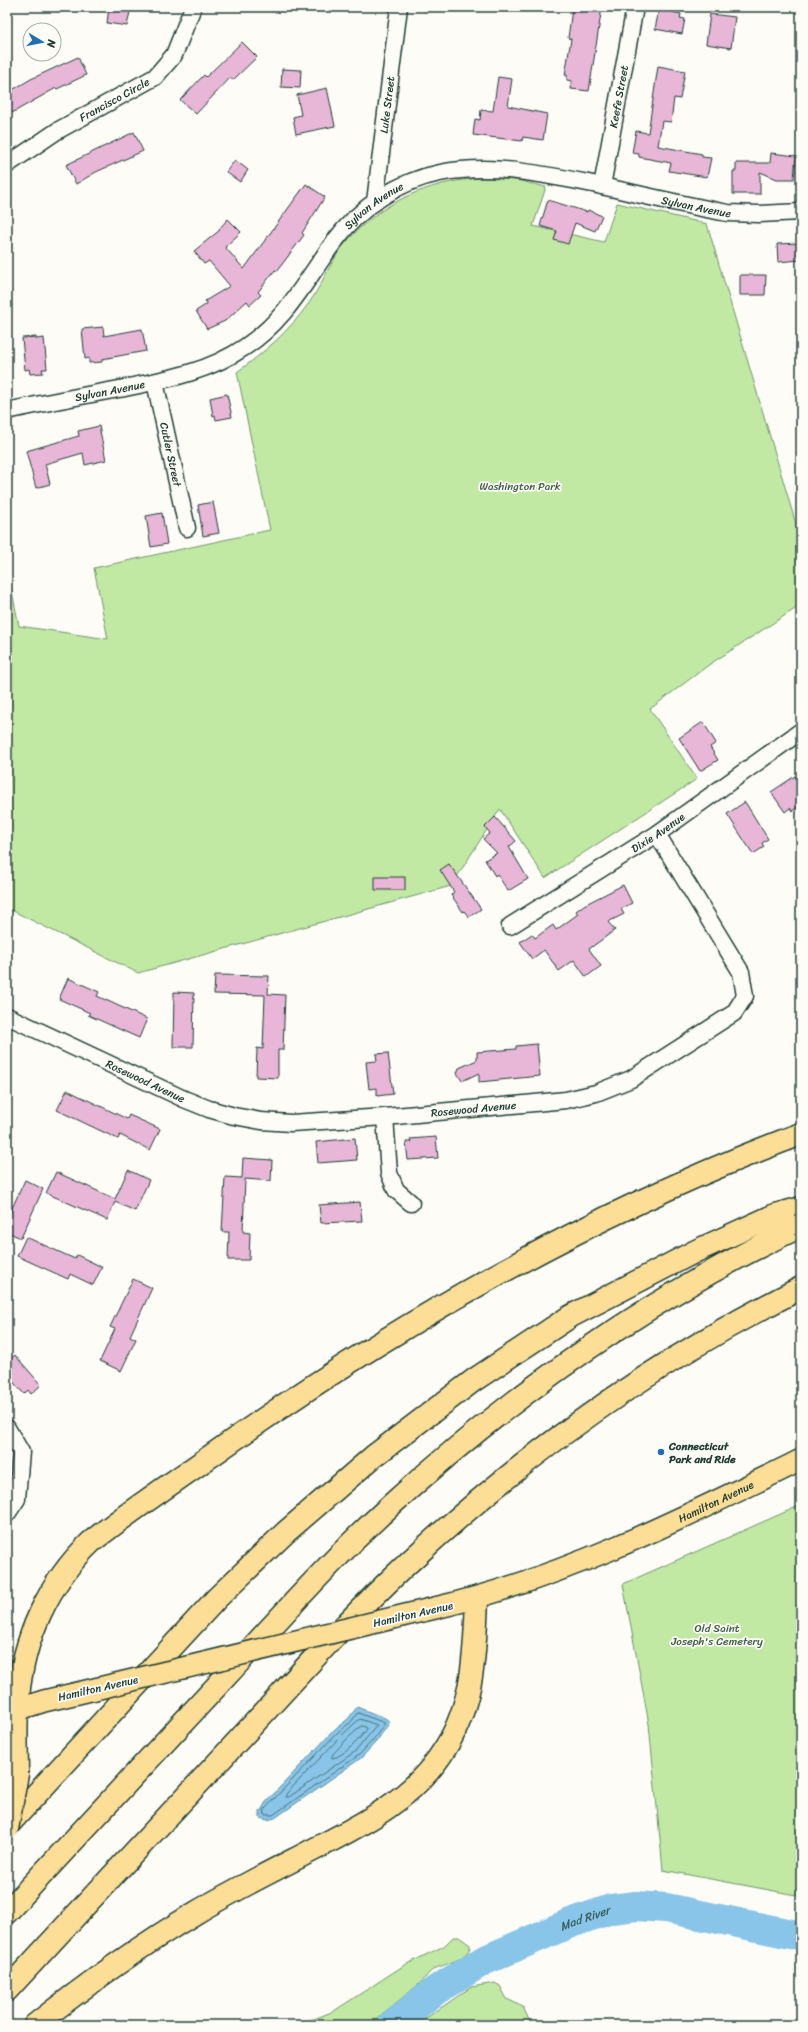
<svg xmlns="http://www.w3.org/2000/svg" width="808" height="2032" font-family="Sriracha,sans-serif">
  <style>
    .green { fill: #c2e9a4; stroke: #70936c }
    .water { fill: #88c5e8; stroke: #5e8fa0 }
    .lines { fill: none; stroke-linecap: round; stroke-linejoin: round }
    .shore { stroke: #49737c; stroke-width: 1 }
    .river { stroke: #88c5e8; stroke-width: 30 }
    .building { fill: #e8b7d7; stroke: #1f3d34 }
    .minor-casing { stroke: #1f3d34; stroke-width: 19 }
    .major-casing { stroke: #1f3d34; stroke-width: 24 }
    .highway-casing { stroke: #1f3d34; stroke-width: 25 }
    .minor { stroke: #fdfcf7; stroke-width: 16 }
    .major { stroke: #fdde96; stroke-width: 21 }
    .highway { stroke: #fdde96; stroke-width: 22 }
    .major-bridge-casing { stroke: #1f3d34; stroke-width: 24; stroke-linecap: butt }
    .highway-bridge-casing { stroke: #1f3d34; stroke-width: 25; stroke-linecap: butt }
    .major-bridge { stroke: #fdde96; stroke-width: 21 }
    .highway-bridge { stroke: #fdde96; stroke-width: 22 }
    .poi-dot { fill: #1f6fb2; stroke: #fdfcf7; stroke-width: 1.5 }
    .labels { text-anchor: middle; stroke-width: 3.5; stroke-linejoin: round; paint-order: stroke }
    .street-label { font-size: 11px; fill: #1f3d34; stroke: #fdfcf7 }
    .park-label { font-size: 11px; fill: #405f4a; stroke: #fdfcf7 }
    .poi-label { font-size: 11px; font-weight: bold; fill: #1f3d34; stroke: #fdfcf7; text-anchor: start }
    .water-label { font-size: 12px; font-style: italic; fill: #395f61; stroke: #fdfcf7 }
  </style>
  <rect width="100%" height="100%" fill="#fdfcf7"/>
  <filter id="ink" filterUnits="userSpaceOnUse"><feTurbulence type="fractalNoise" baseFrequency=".025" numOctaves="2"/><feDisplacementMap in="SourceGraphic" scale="8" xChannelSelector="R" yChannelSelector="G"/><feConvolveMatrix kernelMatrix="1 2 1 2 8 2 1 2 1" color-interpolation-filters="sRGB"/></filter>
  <g filter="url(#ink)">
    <!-- green -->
    <path class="green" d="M 483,178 L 517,180 L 546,187 L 533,226 L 604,242 L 617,203 L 707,224 L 801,541 L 801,605 L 710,664 L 650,709 L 697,779 L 545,878 L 500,809 L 451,886 L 138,973 L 7,908 L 7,567 L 19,626 L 108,639 L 94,568 L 270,530 L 237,372 C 265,352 289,331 309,303 C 322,285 329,264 343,246 C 378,203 428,181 483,178 Z
      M 801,1505 L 801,1896 L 663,1870 L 649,1724 L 623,1584 Z
      M 453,1937 L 459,1937 L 470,1945 C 472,1958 442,1965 434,1969 C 427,1973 424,1981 418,1985 C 402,1999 385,2010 370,2025 L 285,2025 L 314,2019 L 334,2011 L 403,1966 L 444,1946 Z
      M 495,1983 L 500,1986 L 507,1999 L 523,2007 L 529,2020 L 534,2025 L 416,2025 L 471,1987 Z"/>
    <!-- water -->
    <path class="water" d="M 357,1707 L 385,1718 L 390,1722 L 376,1742 L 361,1758 L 275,1818 L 267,1820 L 260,1818 L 260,1812 L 266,1802 L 335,1729 L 348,1719 Z"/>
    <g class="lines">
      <!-- shore -->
      <path class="shore" d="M 358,1713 L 385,1723 L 373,1740 L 359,1755 L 273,1815 L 264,1815 L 265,1809 L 273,1800 L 338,1732 L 351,1722 Z
        M 360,1719 L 377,1725 L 356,1751 L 289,1797 L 286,1797 L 286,1794 L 341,1736 Z
        M 362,1726 L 366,1727 L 367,1729 C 361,1738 343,1757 332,1758 L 332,1755 L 348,1738 Z"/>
      <!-- river -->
      <path class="river" id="s1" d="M 392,2025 L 436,1990 L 483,1961 L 568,1924 L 611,1909 L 636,1906 L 666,1908 L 801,1936"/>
    </g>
    <!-- building -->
    <path class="building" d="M 109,7 L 131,7 L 127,26 L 107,23 Z
      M 580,7 L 602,7 L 589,91 L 571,89 L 572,81 L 567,80 L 567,75 L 565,75 L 571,39 L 568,38 L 572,9 L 580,10 Z
      M 659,9 L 681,14 L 680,18 L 685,19 L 682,34 L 655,29 Z
      M 710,14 L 735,17 L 731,48 L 706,44 Z
      M 242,42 L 257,57 L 233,80 L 230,78 L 196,114 L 180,100 L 204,75 L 206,77 Z
      M 78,57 L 86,75 L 57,89 L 56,88 L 12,113 L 7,104 L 7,93 L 31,79 Z
      M 658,66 L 685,71 L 680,99 L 674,98 L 671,122 L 662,121 L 658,146 L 702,154 L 702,157 L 711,158 L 707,177 L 669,171 L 671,163 L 639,157 L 639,154 L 632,153 L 636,131 L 648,133 Z
      M 282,69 L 301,70 L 300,88 L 281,87 Z
      M 498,77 L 512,79 L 508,106 L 547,114 L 543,140 L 523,137 L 522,141 L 473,135 L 475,119 L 480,120 L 481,110 L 493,111 Z
      M 327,88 L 335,126 L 296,134 L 293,117 L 301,115 L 297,95 Z
      M 134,132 L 143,151 L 96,172 L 76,184 L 66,165 Z
      M 771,153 L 796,156 L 794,179 L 777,179 L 760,172 L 760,194 L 733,194 L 733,171 L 736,171 L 736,163 L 770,163 Z
      M 235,160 L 248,170 L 240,182 L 226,172 Z
      M 306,184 L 325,197 L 302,233 L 304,235 L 277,271 L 275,270 L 258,292 L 261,295 L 250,305 L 247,301 L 225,321 L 207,329 L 196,311 L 207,304 L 205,301 L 230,286 L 209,261 L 204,264 L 194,251 L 220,230 L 219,229 L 228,219 L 241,232 L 225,247 L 244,269 Z
      M 548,200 L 587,212 L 588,210 L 602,216 L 595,231 L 575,223 L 568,244 L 554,240 L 557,231 L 540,226 Z
      M 799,243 L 800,260 L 778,262 L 777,244 Z
      M 740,275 L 766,275 L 765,295 L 740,295 Z
      M 103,327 L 104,336 L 142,329 L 146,351 L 102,359 L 102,362 L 89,363 L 89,358 L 85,359 L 82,329 Z
      M 36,337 L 36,339 L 44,338 L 47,369 L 42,369 L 43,373 L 30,374 L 29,369 L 25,370 L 22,338 Z
      M 227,394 L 232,417 L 216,420 L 215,415 L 213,416 L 210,398 Z
      M 99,426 L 106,460 L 85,465 L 83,453 L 45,464 L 50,484 L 36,488 L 26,451 L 79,436 L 78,431 Z
      M 213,502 L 219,533 L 203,536 L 198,505 Z
      M 162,513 L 167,544 L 151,547 L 146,516 Z
      M 703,722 L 716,743 L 710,747 L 718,760 L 700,771 L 679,738 Z
      M 795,776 L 801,785 L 801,805 L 792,811 L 790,808 L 785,812 L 771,792 Z
      M 745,802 L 768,839 L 762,843 L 764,847 L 753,854 L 727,814 Z
      M 495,817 L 516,841 L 509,847 L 528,879 L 508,891 L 497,874 L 495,876 L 485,860 L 497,853 L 483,839 L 490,833 L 485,827 Z
      M 449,864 L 481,909 L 469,917 L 464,911 L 463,912 L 451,895 L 454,892 L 440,870 Z
      M 375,877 L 405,877 L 405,890 L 375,890 Z
      M 623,885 L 632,903 L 621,909 L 624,914 L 608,922 L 615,930 L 589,949 L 601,966 L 586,977 L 574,960 L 559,971 L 544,950 L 532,959 L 520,942 L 532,934 L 535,938 L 553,925 L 556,930 L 578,914 L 576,911 L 584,905 Z
      M 215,975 L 269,976 L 268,994 L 285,995 L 283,1050 L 278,1050 L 278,1078 L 256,1077 L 257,1048 L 263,1049 L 265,995 L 214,994 Z
      M 68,978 L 99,992 L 97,996 L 147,1019 L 139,1038 L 88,1015 L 90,1013 L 59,999 Z
      M 174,992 L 194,993 L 193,1047 L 173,1047 Z
      M 537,1044 L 540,1076 L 479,1082 L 479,1073 L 462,1081 L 457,1073 L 459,1068 L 477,1060 L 477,1052 L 516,1049 L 516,1046 Z
      M 388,1053 L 393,1094 L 377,1096 L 377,1088 L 369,1089 L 366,1062 L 377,1061 L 376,1054 Z
      M 67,1090 L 127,1119 L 129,1115 L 160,1129 L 150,1150 L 120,1135 L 118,1139 L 57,1110 Z
      M 436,1137 L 438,1158 L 408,1160 L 406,1142 L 411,1142 L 410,1139 Z
      M 355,1138 L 357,1160 L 318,1163 L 316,1142 Z
      M 243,1158 L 272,1160 L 271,1181 L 245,1179 L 243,1232 L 250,1233 L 249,1260 L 228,1260 L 229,1232 L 222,1232 L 225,1177 L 242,1178 Z
      M 128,1170 L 149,1180 L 135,1211 L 115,1202 L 107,1220 L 46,1193 L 56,1172 L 115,1199 Z
      M 25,1180 L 43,1189 L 21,1238 L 7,1232 L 7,1219 Z
      M 360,1202 L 362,1221 L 321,1223 L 319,1205 Z
      M 26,1237 L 75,1259 L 77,1255 L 102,1267 L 93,1285 L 70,1274 L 68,1279 L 17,1256 Z
      M 133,1279 L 152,1288 L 130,1336 L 136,1339 L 121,1371 L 100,1361 L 115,1329 L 110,1327 Z
      M 15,1355 L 41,1385 L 31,1394 L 28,1390 L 24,1394 L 7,1375 L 7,1362 Z"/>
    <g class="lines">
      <defs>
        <g id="minor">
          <path id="s2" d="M 7,165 L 57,131 L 155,77 L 174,55 L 193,7"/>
          <path id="s3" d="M 602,186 L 635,7"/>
          <path id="s4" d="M 375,202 L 399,7"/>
          <path id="s5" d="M 155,382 L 187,528"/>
          <path id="s6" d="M 7,411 C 44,403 81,396 119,389 C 163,380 207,373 245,347 C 287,319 305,281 334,242 C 359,208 398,181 440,173 C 492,163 542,174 593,184 C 638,194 683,205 728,213 L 759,214 L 801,212"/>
          <path id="s7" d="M 510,926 L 657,834 L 801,731"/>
          <path id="s8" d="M 7,1016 L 184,1099 L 209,1109 L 234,1116 L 261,1121 L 291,1123 L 385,1117 L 566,1100 L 596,1093 L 631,1079 L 734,1013 L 745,996 L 741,972 L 657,834"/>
          <path d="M 385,1117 L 389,1173 L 396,1190 L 411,1203"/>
          <path d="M 7,1428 L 21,1452 L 17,1499 L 7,1514"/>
        </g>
        <g id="major">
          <path id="s9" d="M 435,1608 C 564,1578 683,1518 801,1460"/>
          <path d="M 7,1713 L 44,1701 L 95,1689"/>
        </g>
        <path id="highway" d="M 17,1774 C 17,1748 15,1723 18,1698 C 23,1639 48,1583 91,1542 C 131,1510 174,1482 215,1453 C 396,1324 592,1212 801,1134
          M 7,1826 L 217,1598 L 286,1532 L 374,1456 L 474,1380 L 571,1316 L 696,1251 L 775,1215 L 801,1208
          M 7,1912 C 80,1833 154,1754 227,1675 C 280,1618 332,1559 390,1506 C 513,1394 650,1297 801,1226
          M 7,1990 C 87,1903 167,1817 248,1730 C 300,1674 351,1616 407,1564 C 525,1454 657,1360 801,1288
          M 35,2025 C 87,1984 140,1946 197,1912 C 232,1891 270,1872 307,1853 C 360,1826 414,1800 446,1747 C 474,1702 475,1650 477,1598"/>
      </defs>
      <!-- minor casing -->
      <use href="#minor" class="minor-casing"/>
      <!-- major casing -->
      <use href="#major" class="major-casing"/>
      <!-- highway casing -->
      <use href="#highway" class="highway-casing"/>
      <!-- minor -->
      <use href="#minor" class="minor"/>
      <!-- major -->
      <use href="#major" class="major"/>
      <!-- highway -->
      <use href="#highway" class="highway"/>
      <defs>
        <path id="major-bridge" d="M 95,1689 L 435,1608"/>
        <path id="highway-bridge" d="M 7,1829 L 17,1774"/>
      </defs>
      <!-- major-bridge casing -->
      <use href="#major-bridge" class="major-bridge-casing"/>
      <!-- highway-bridge casing -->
      <use href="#highway-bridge" class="highway-bridge-casing"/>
      <!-- major-bridge -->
      <use href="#major-bridge" class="major-bridge"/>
      <!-- highway-bridge -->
      <use href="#highway-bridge" class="highway-bridge"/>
    </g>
  </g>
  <!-- markers -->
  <circle class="poi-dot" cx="661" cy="1452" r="4"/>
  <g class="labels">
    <!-- street labels -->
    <g class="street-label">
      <text dy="4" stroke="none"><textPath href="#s3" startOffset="91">Keefe Street</textPath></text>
      <text dy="4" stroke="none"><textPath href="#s2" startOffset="126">Francisco Circle</textPath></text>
      <text dy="4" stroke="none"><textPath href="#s4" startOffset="98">Luke Street</textPath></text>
      <text dy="4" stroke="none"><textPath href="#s6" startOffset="776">Sylvan Avenue</textPath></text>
      <text dy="4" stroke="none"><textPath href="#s6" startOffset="441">Sylvan Avenue</textPath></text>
      <text dy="4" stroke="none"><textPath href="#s6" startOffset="105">Sylvan Avenue</textPath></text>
      <text dy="4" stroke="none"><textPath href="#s5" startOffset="74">Cutler Street</textPath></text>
      <text dy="4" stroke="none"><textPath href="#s7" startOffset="175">Dixie Avenue</textPath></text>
      <text dy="4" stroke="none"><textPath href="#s8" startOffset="153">Rosewood Avenue</textPath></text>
      <text dy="4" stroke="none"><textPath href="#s8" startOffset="489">Rosewood Avenue</textPath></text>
      <text dy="4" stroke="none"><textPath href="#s9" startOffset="301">Hamilton Avenue</textPath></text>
      <text transform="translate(413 1614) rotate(-13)" y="4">Hamilton Avenue</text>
      <text transform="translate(98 1688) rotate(-13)" y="4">Hamilton Avenue</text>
    </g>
    <!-- park labels -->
    <g class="park-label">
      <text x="520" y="490">Washington Park</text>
      <text x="717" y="1632">Old Saint<tspan x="717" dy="13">Joseph's Cemetery</tspan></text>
    </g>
    <!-- poi labels -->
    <g class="poi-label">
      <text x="669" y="1450">Connecticut<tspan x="669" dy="13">Park and Ride</tspan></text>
    </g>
    <!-- water labels -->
    <g class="water-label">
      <text dy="4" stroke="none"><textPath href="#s1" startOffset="222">Mad River</textPath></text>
    </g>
  </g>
  <!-- margin -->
  <rect width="808" height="2032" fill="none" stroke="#fdfcf7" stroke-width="24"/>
  <rect x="12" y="12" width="784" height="2008" fill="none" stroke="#1f3d34" stroke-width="1.5" filter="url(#ink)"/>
  <!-- north arrow -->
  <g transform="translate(42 42) rotate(100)"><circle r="19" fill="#fdfcf7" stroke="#a4b0a9"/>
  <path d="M0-3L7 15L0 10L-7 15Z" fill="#1f6fb2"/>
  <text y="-6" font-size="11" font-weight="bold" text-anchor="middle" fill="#1f3d34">N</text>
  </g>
</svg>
